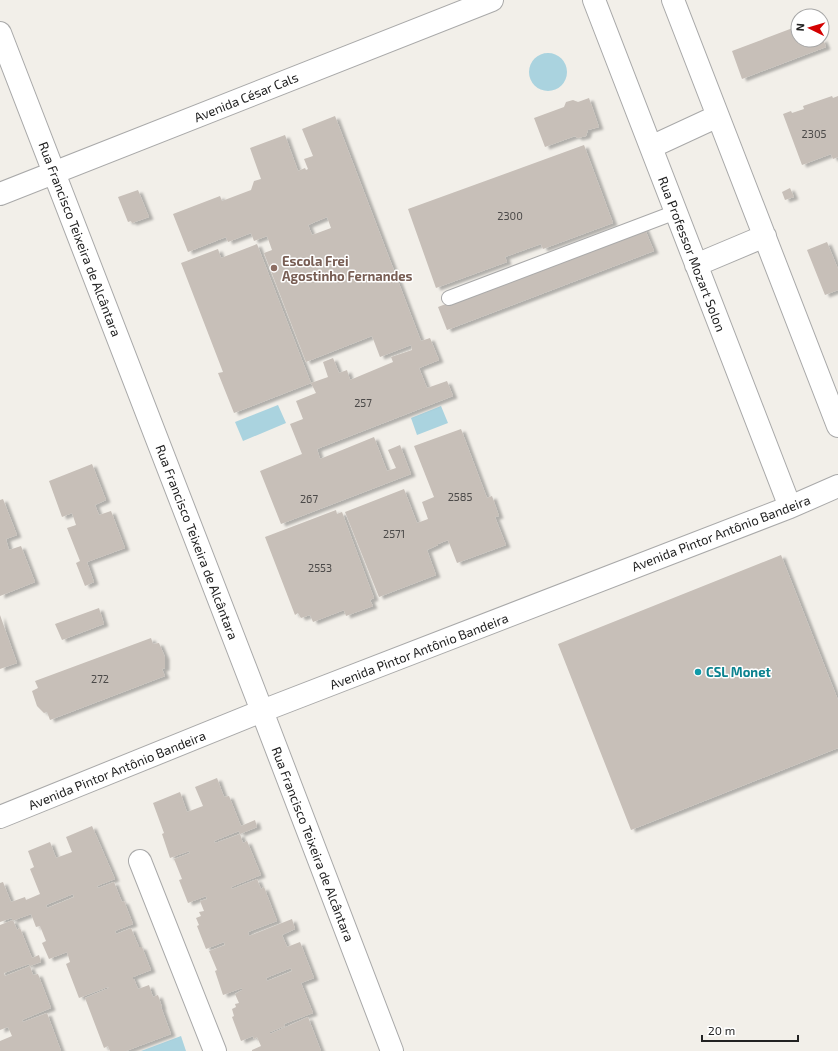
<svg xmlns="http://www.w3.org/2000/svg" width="838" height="1051" font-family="'Exo 2',sans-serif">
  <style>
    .water { fill: #aad3df }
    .building { fill: #c7bfb8; fill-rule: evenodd; filter: url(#shadow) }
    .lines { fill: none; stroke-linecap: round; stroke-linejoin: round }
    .service-casing { stroke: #a9a9a9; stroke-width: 16 }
    .minor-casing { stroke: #a9a9a9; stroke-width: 24 }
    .service { stroke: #fff; stroke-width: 14 }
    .minor { stroke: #fff; stroke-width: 22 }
    .education-dot { fill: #8d6e63; stroke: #fff; stroke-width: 1.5 }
    .culture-dot { fill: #0f9aa8; stroke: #fff; stroke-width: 1.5 }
    .labels { text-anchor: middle; stroke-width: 3; stroke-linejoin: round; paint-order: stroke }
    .number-label { font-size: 11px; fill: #4b4948 }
    .street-label { font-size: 13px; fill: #222; stroke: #fff }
    .education-label { font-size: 13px; font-weight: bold; fill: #785e54; stroke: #fff; text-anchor: start }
    .culture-label { font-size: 13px; font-weight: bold; fill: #0d838f; stroke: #fff; text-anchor: start }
  </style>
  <defs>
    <filter id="shadow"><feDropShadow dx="4.5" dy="2.5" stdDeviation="1" flood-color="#0004"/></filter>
  </defs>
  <rect width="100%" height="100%" fill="#f2efe9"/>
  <!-- water -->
  <path class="water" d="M529 72a19 19 0 1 1 38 0a19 19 0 1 1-38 0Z
    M 278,405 L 286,423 L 243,441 L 235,422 Z
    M 441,406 L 448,423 L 417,435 L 411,418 Z
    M 181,1036 L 186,1051 L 141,1051 Z"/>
  <!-- building -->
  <path class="building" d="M 798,26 L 798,40 L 822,40 L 822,37 L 826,47 L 742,79 L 732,51 Z
    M 832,96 L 833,98 L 838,96 L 838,157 L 833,159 L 831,154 L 802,165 L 783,114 L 791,111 L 792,113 L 804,109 L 803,106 Z
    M 589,98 L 599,127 L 588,130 L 586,136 L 578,138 L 575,136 L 545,147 L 534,118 L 564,107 L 566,102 L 573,100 L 578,102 Z
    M 335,116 L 421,341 L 430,338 L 439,360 L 419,368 L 427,388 L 447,381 L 453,396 L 317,449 L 320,459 L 374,437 L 387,471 L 396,468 L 388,450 L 400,445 L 411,474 L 281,524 L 260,471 L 302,454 L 290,424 L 303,419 L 296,401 L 316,393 L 311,383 L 328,377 L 323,362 L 333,358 L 339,373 L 347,370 L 350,380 L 393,362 L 391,357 L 412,350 L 411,345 L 380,357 L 372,336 L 306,362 L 264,253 L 272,250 L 267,236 L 254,241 L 251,233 L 228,242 L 226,237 L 188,252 L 173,214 L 220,196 L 222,201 L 251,190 L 254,181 L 261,179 L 250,148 L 285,135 L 298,171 L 305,168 L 306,170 L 308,169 L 304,159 L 313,156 L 302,129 ZM 327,217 L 331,228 L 312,235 L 308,225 Z
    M 584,145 L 613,223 L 543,249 L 541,244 L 505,257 L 507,262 L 436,288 L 408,209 Z
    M 790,188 L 794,197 L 785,200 L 782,192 Z
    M 138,190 L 149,217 L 132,223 L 131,221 L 128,222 L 118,197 Z
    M 644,227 L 654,251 L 447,330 L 438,307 Z
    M 827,242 L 838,269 L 838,290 L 825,295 L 807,250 Z
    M 257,244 L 311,383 L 234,413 L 218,373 L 223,372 L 181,263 L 218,249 L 221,258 Z
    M 461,429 L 487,498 L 492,496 L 499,516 L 495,517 L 506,545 L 457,563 L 448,540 L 438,544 L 438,545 L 427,550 L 436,575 L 379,597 L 345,512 L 404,489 L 417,523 L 428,519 L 422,502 L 434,497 L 414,446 Z
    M 92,464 L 106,500 L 95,505 L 99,515 L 111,511 L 125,548 L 87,562 L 94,582 L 85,586 L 76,563 L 80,561 L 67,528 L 76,525 L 72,513 L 62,517 L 49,481 Z
    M 3,499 L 17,535 L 6,539 L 9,550 L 21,546 L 35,582 L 0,596 L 0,500 Z
    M 336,510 L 337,514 L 342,512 L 374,598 L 370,600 L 373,606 L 346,616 L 344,610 L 313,622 L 310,615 L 301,618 L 298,613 L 295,615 L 265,537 Z
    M 781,555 L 838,700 L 838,748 L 631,830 L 558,644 Z
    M 99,608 L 104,624 L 62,640 L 55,624 Z
    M 0,615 L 17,663 L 0,669 Z
    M 151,638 L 153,644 L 159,643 L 165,657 L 165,668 L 162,669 L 165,676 L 50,720 L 47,712 L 44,713 L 37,706 L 32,691 L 38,688 L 35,681 Z
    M 217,778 L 224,797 L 229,796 L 241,826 L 255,820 L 257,827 L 240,834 L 243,843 L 247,841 L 261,875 L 231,887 L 232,889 L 257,879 L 261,889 L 264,887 L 277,921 L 248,932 L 249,936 L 292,919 L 295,929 L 282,935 L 285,942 L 287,947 L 300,942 L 314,978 L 301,983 L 313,1013 L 284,1024 L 285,1026 L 270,1032 L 270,1034 L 308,1017 L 321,1051 L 252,1051 L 252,1050 L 261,1046 L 257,1037 L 254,1039 L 253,1036 L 241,1041 L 232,1017 L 234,1016 L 232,1009 L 236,1007 L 235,1004 L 239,1003 L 235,994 L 242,990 L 242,988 L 223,995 L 215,971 L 217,970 L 209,951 L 225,945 L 224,942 L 206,949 L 197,926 L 199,925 L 196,918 L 201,916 L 199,912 L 204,911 L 200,901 L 207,899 L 206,896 L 188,903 L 179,880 L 182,879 L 174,859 L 190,853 L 189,851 L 170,858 L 162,834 L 164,833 L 153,803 L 180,792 L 187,812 L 203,806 L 195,787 ZM 239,831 L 240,834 L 215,843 L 214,841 ZM 291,968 L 292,971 L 267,981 L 266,978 Z
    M 92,826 L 115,879 L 97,886 L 98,888 L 114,882 L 122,902 L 124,901 L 133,924 L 115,931 L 116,934 L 131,928 L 139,947 L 142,947 L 151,970 L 133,977 L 133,979 L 134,979 L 138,989 L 149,985 L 153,997 L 158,995 L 162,1007 L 161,1007 L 171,1034 L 126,1051 L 110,1051 L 108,1046 L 104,1048 L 85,998 L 109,988 L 108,987 L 79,998 L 66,964 L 70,962 L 67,952 L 49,959 L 42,943 L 46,941 L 40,926 L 36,927 L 31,914 L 12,921 L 12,918 L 0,922 L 0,883 L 3,882 L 11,902 L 25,897 L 26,900 L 40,894 L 30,869 L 34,867 L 28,851 L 50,842 L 56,858 L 72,852 L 66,837 ZM 73,894 L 74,897 L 47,908 L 46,905 Z
    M 13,920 L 17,930 L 20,928 L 32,958 L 39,955 L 41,962 L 30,966 L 29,964 L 4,973 L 5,976 L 30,966 L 33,975 L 38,974 L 51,1008 L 22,1020 L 23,1022 L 47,1013 L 61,1051 L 0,1051 L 0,1041 L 12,1036 L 8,1027 L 0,1030 L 0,925 Z"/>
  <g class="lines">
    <defs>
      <path id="service" d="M 449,298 L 676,212"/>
      <path id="minor" d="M 594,0 L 790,507
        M 673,0 L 838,426
        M 0,33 L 262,711 L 392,1051
        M 651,147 L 718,116
        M 0,194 L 492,0
        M 696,265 L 765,236
        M 0,817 L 262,711 L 790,507 L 838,486
        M 140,861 L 215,1051"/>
    </defs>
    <!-- service casing -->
    <use href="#service" class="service-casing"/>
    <!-- minor casing -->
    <use href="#minor" class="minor-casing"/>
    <!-- service -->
    <use href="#service" class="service"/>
    <!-- minor -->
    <use href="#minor" class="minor"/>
  </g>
  <!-- markers -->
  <circle class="education-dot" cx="274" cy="268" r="4"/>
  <circle class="culture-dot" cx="698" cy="672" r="4"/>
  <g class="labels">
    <!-- number labels -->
    <g class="number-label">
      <text x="814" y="138">2305</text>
      <text x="510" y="220">2300</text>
      <text x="363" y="407">257</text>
      <text x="460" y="501">2585</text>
      <text x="309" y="503">267</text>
      <text x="394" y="538">2571</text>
      <text x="320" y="572">2553</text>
      <text x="100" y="683">272</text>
    </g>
    <!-- street labels -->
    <g class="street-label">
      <text transform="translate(246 97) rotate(-22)" y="5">Avenida César Cals</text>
      <text transform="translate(80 239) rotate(69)" y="5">Rua Francisco Teixeira de Alcântara</text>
      <text transform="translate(692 254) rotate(69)" y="5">Rua Professor Mozart Solon</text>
      <text transform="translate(721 533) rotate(-21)" y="5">Avenida Pintor Antônio Bandeira</text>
      <text transform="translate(197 542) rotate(69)" y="5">Rua Francisco Teixeira de Alcântara</text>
      <text transform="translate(419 651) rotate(-21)" y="5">Avenida Pintor Antônio Bandeira</text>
      <text transform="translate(117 770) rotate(-22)" y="5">Avenida Pintor Antônio Bandeira</text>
      <text transform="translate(313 844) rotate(69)" y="5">Rua Francisco Teixeira de Alcântara</text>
    </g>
    <!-- education labels -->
    <g class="education-label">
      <text x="282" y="266">Escola Frei<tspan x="282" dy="15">Agostinho Fernandes</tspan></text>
    </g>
    <!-- culture labels -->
    <g class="culture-label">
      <text x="706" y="677">CSL Monet</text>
    </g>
  </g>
  <!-- north arrow -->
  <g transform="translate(810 28) rotate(275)"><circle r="19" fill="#ffffff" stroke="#a7a7a7"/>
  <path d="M0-3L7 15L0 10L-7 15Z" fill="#d40000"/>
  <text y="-6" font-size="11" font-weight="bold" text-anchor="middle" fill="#222222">N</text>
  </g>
  <!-- scale -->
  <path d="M702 1035v6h96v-6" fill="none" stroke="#222222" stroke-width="2"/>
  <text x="708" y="1035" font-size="12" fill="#222222" stroke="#ffffff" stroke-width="3" paint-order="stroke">20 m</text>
</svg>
